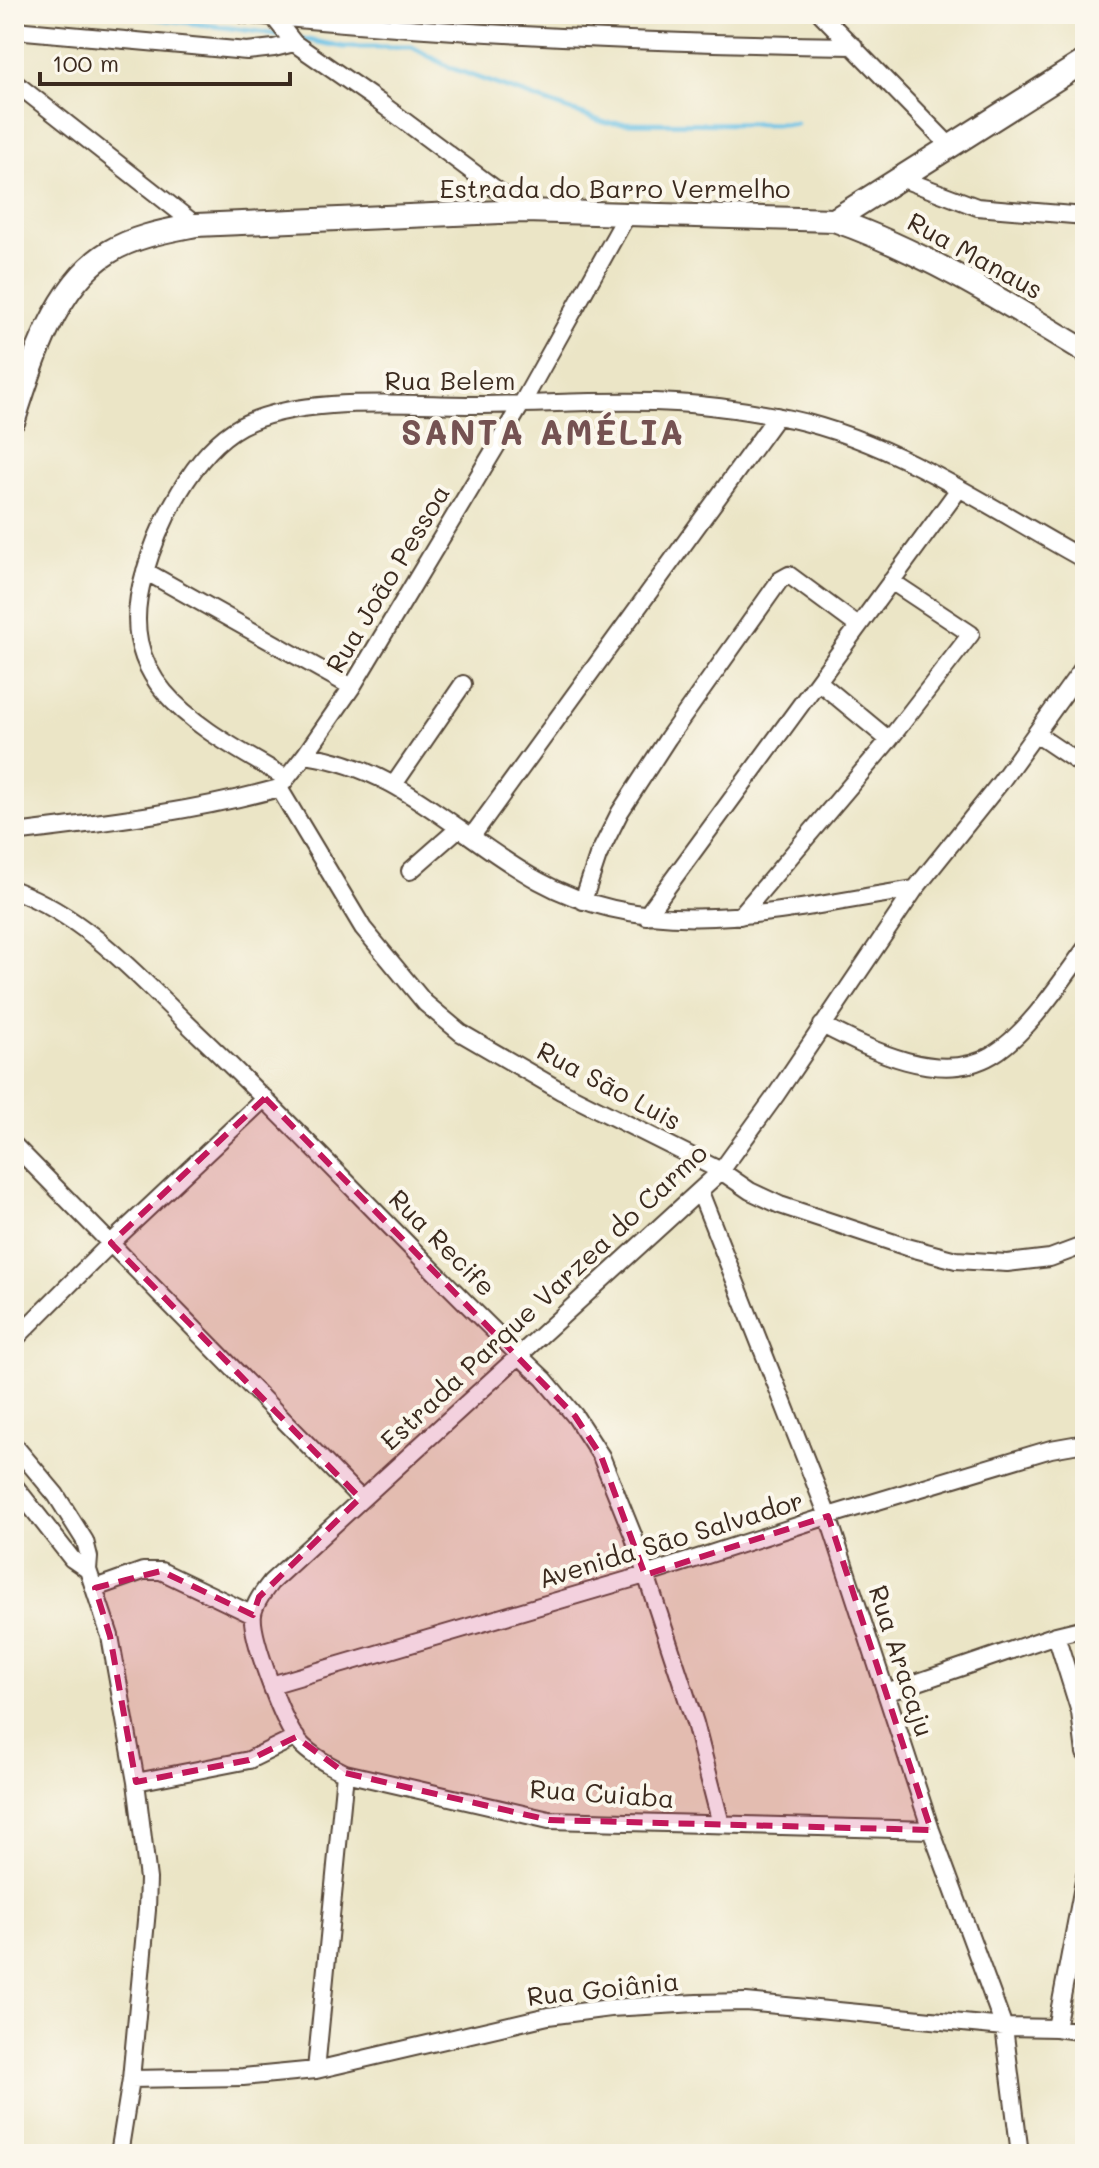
<svg xmlns="http://www.w3.org/2000/svg" width="1099" height="2168" font-family="Mali,sans-serif">
  <style>
    .lines { fill: none; stroke-linecap: round; stroke-linejoin: round }
    .stream { stroke: #68c0e5; stroke-width: 5 }
    .street-casing { stroke: #554637; stroke-width: 20 }
    .secondary-casing { stroke: #554637; stroke-width: 26 }
    .street { stroke: #fff; stroke-width: 16 }
    .secondary { stroke: #fff; stroke-width: 22 }
    .marked { fill: #c2185b; fill-opacity: 0.2; stroke: #c2185b; stroke-width: 6; stroke-dasharray: 16 10; stroke-linejoin: round }
    .labels { text-anchor: middle; stroke-width: 8; stroke-linejoin: round; paint-order: stroke }
    .street-label { font-size: 26px; fill: #3b2a1e; stroke: #fbf7ec }
    .district-label { font-size: 34px; font-weight: bold; letter-spacing: 2px; fill: #755252; stroke: #fbf7ec }
  </style>
  <rect width="100%" height="100%" fill="#fbf7ec"/>
  <filter id="ink" filterUnits="userSpaceOnUse"><feTurbulence type="fractalNoise" baseFrequency=".0125" numOctaves="2"/><feDisplacementMap in="SourceGraphic" scale="16" xChannelSelector="R" yChannelSelector="G"/><feConvolveMatrix kernelMatrix="1 2 1 2 8 2 1 2 1" color-interpolation-filters="sRGB"/></filter>
  <filter id="wash" filterUnits="userSpaceOnUse"><feTurbulence type="fractalNoise" baseFrequency=".006" numOctaves="4" result="noise"/><feDisplacementMap in="SourceGraphic" scale="32" xChannelSelector="R" yChannelSelector="G"/><feGaussianBlur stdDeviation="1.8" result="paint"/><feColorMatrix in="noise" values="0 0 0 0 0 0 0 0 0 0 0 0 0 0 0 0 0 1.4 0 .05"/><feComposite in="paint" operator="in"/></filter>
  <g filter="url(#wash)">
    <rect width="100%" height="100%" fill="#ebe5c6"/>
    <g class="lines">
      <!-- stream -->
      <path class="stream" d="M 122,14 L 283,35
        M 297,38 L 344,47 L 412,47 L 451,68 L 606,123 L 796,124"/>
    </g>
  </g>
  <g filter="url(#ink)">
    <g class="lines">
      <defs>
        <path id="street" d="M 242,14 C 445,34 650,43 854,46
          M 821,14 L 949,145
          M 272,15 L 294,43 L 379,102 L 525,211
          M 14,30 L 247,51 L 274,48 L 294,43
          M 14,82 L 196,225
          M 900,178 L 977,207 L 1085,216
          M 145,571 L 352,687
          M 819,682 L 889,740
          M 1036,734 L 1085,767
          M 305,755 L 352,687 L 521,405 L 627,215
          M 286,778 C 206,730 110,688 144,575 C 158,525 193,452 241,426 C 300,395 407,405 474,405 C 541,405 609,399 676,403 C 709,405 743,410 776,416 C 889,436 986,506 1085,560
          M 395,783 L 463,684
          M 14,833 C 104,822 192,812 279,788
          M 472,836 L 777,416
          M 410,871 L 459,828
          M 915,889 C 790,908 657,946 539,881 C 457,836 402,768 305,755 L 279,788 L 363,928 L 425,1003 L 461,1033 L 561,1091 L 721,1171 L 750,1191 L 780,1205 L 907,1247 L 956,1260 L 1007,1263 L 1050,1258 L 1085,1245
          M 14,890 C 90,919 141,980 199,1035 C 317,1147 426,1268 544,1379 L 575,1416 L 601,1456 L 633,1535 L 695,1723 L 721,1824
          M 583,901 L 598,856 L 620,812 L 668,738 L 780,580 L 789,575 L 858,626
          M 646,916 L 959,489
          M 740,916 L 889,740 L 971,634 L 891,581
          M 822,1025 C 869,1049 940,1086 992,1055 C 1028,1033 1060,983 1085,949
          M 14,1145 L 360,1498
          M 700,1192 L 828,1516 L 931,1830 L 1004,2027 L 1020,2154
          M 14,1340 L 111,1243 L 265,1098
          M 14,1445 L 56,1495 L 85,1541 L 89,1557 L 88,1570 L 110,1636 L 136,1782 L 148,1879 L 147,1910 L 131,2079 L 119,2154
          M 14,1485 L 72,1559 L 88,1570
          M 95,1588 L 143,1571 L 161,1571 L 253,1615
          M 1056,1635 L 1080,1712 L 1085,1753
          M 271,1685 L 645,1575 L 828,1516 L 1051,1449 L 1085,1443
          M 886,1693 L 1056,1635 L 1085,1628
          M 136,1782 L 249,1760 L 296,1737
          M 931,1830 L 549,1820 L 345,1773 C 328,1765 306,1753 295,1737 C 282,1718 250,1636 253,1614 C 255,1602 264,1591 271,1582 L 721,1171 L 776,1095 L 915,889 L 1000,783 L 1085,665
          M 1056,2028 L 1085,1876
          M 316,2070 L 345,1773
          M 131,2079 L 243,2077 L 316,2070 L 548,2016 L 610,2008 L 697,2003 L 746,2002 L 1004,2027 L 1056,2028 L 1085,2032"/>
        <path id="secondary" d="M 834,220 C 923,251 1005,302 1085,351
          M 14,420 C 31,365 56,284 109,252 C 135,236 166,231 196,225 L 525,211 L 834,220 L 1085,61"/>
      </defs>
      <!-- street casing -->
      <use href="#street" class="street-casing"/>
      <!-- secondary casing -->
      <use href="#secondary" class="secondary-casing"/>
      <!-- street -->
      <use href="#street" class="street"/>
      <!-- secondary -->
      <use href="#secondary" class="secondary"/>
    </g>
  </g>
  <!-- marked area -->
  <path class="marked" d="M 265,1098 L 575,1416 L 601,1456 L 645,1575 L 828,1516 L 931,1830 L 549,1820 L 345,1773 L 296,1737 L 249,1760 L 136,1782 L 110,1636 L 95,1588 L 161,1571 L 253,1615 L 259,1597 L 360,1498 L 111,1243 Z"/>
  <g class="labels">
    <!-- street labels -->
    <g class="street-label">
      <text x="615" y="198">Estrada do Barro Vermelho</text>
      <text transform="translate(975 256) rotate(29)" y="9">Rua Manaus</text>
      <text x="450" y="390">Rua Belem</text>
      <text transform="translate(388 579) rotate(-59)" y="9">Rua João Pessoa</text>
      <text transform="translate(609 1086) rotate(28)" y="9">Rua São Luis</text>
      <text transform="translate(442 1243) rotate(45)" y="9">Rua Recife</text>
      <text transform="translate(544 1297) rotate(-43)" y="9">Estrada Parque Varzea do Carmo</text>
      <text transform="translate(671 1540) rotate(-17)" y="9">Avenida São Salvador</text>
      <text transform="translate(901 1661) rotate(72)" y="9">Rua Aracaju</text>
      <text transform="translate(602 1794) rotate(4)" y="9">Rua Cuiaba</text>
      <text transform="translate(603 1989) rotate(-6)" y="9">Rua Goiânia</text>
    </g>
    <!-- district labels -->
    <g class="district-label">
      <text x="543" y="445">SANTA AMÉLIA</text>
    </g>
  </g>
  <!-- margin -->
  <rect width="1099" height="2168" fill="none" stroke="#fbf7ec" stroke-width="48"/>
  <!-- scale -->
  <path d="M40 72v12h250v-12" fill="none" stroke="#3b2a1e" stroke-width="4"/>
  <text x="52" y="72" font-size="24" fill="#3b2a1e" stroke="#fbf7ec" stroke-width="6" paint-order="stroke">100 m</text>
</svg>
